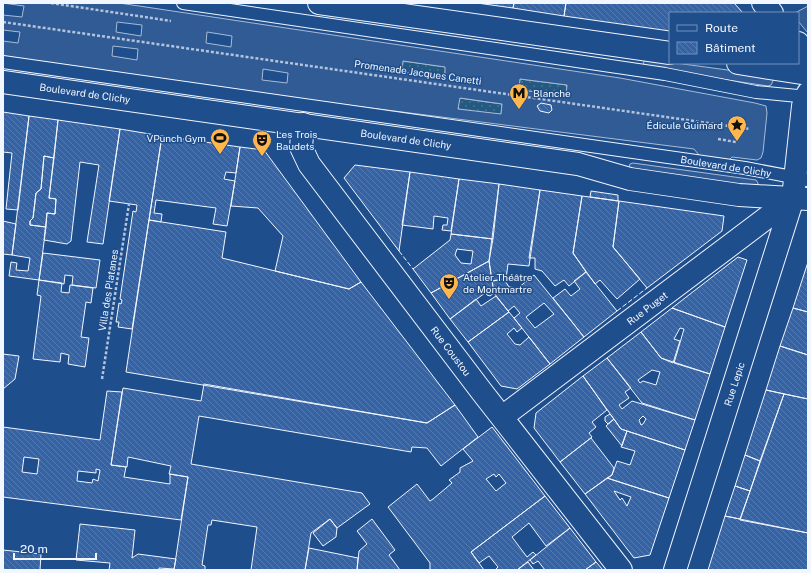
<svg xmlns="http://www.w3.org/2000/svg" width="811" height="573" font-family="'Public Sans',sans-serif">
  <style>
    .grass { fill: url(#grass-dots); stroke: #a8bbd7 }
    .parking { fill: #305b95; stroke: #a8bbd7; fill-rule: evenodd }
    .building { fill: url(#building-back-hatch); stroke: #f2f6ff; fill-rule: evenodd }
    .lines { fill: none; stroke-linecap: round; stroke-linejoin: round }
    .lane-casing { stroke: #f2f6ff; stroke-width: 14 }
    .street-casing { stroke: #f2f6ff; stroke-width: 24 }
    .secondary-casing { stroke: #f2f6ff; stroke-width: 24 }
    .primary-casing { stroke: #f2f6ff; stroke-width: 24 }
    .path { stroke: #b3c4dc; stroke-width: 2.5; stroke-dasharray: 3 2; stroke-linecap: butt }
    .lane { stroke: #1f4e8c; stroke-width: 12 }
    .street { stroke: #1f4e8c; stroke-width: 22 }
    .secondary { stroke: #1f4e8c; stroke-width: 22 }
    .primary { stroke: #1f4e8c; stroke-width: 22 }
    .fence { stroke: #f2f6ff; stroke-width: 1; stroke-dasharray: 5 2; stroke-linecap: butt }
    .labels { text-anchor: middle; stroke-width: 3; stroke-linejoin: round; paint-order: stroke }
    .street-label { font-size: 10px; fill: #f2f6ff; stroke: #1f4e8c }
    .poi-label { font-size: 10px; fill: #f2f6ff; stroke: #1f4e8c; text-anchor: start }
  </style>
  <defs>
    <pattern id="grass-dots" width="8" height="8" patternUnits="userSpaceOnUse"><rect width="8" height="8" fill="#245a82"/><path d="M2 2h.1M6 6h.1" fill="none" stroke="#447295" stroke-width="1.8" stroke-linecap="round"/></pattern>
    <pattern id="building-back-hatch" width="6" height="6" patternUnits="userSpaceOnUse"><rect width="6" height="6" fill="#3563a3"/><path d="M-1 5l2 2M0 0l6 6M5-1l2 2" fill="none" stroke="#537ab1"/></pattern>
  </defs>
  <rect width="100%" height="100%" fill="#1f4e8c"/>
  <!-- grass -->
  <path class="grass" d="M 403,61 L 446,67 L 444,78 L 401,72 Z
    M 520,79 L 567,85 L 566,96 L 518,90 Z
    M 459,98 L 502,104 L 501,115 L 458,109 Z"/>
  <!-- parking -->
  <path class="parking" d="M 3,3 L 119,3 L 620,78 L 755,103 L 766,106 L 767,113 L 763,152 L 761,158 L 757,160 L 732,157 L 726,163 L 703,160 L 694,149 L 339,104 L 3,56 L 3,41 L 18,43 L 20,32 L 3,30 L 3,15 L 22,17 L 24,6 ZM 117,22 L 142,25 L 141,36 L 116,32 ZM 207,32 L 232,36 L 231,47 L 206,43 ZM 113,46 L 138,49 L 137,60 L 112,56 ZM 403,61 L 445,67 L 445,78 L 402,72 ZM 263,69 L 288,73 L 287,83 L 262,80 ZM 520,79 L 567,85 L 566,95 L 519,90 ZM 460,98 L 502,104 L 501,114 L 458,109 Z
    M 808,6 L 808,33 L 798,21 L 798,13 L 795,13 Z
    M 646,59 L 772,76 L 773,81 L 771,85 L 768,86 L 646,68 L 643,63 Z
    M 633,163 L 756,180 L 758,183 L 757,188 L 628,169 L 630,164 Z"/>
  <!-- building -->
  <path class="building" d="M 477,3 L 514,3 L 513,8 Z
    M 514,3 L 566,3 L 564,16 L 513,8 Z
    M 566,3 L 734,3 L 743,13 L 670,13 L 670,31 L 564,16 Z
    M 541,103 L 551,105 L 552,110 L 549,113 L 540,111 L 537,106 Z
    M 3,112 L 29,116 L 18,210 L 6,209 L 12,153 L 3,152 Z
    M 29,116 L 58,120 L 54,158 L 44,156 L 41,189 L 36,193 L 33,218 L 30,221 L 30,225 L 46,227 L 39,280 L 9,276 L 11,262 L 17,263 L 16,270 L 28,271 L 30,258 L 12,255 Z
    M 58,120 L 120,129 L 103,244 L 87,242 L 99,165 L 80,162 L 71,241 L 67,244 L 44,240 L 47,213 L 55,214 L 56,199 L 49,198 Z
    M 120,129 L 162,136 L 132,329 L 118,327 L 119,322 L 116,322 L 119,303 L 121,304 L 122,300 L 120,299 L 133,211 L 136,212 L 137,205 L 109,201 Z
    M 162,136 L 240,147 L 236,173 L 226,172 L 224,179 L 235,181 L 227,226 L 213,224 L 216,208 L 156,200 L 154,213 L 162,214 L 161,222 L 149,220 Z
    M 240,147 L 264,150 L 361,282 L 349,289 L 275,271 L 283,236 L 258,208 L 231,206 Z
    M 44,156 L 54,158 L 49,198 L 56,199 L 55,214 L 47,213 L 46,227 L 30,225 L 30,221 L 33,218 L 36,193 L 41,189 Z
    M 355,165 L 410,172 L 399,251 L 344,178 Z
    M 410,172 L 459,179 L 451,231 L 442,230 L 443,225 L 447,225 L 448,218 L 434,216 L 433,229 L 402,225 Z
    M 459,179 L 499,184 L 493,239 L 451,234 Z
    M 499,184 L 540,190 L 529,266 L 508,264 L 506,279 L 492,281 L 489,261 Z
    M 540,190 L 582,196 L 573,253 L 586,272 L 569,286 L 564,280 L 555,286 L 542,271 L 535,269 L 535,258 L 529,258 Z
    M 591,191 L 618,195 L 618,201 L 590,197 Z
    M 582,196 L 619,201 L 613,247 L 640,279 L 617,299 L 600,280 L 595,284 L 573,253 Z
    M 619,201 L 724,216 L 722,231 L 647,288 L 613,247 Z
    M 149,220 L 226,232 L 222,258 L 349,289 L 361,282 L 455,405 L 427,423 L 126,372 Z
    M 3,221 L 16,224 L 12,255 L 3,254 Z
    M 451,234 L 493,239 L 489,261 L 431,293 L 413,269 L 450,240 ZM 457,249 L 473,251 L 471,264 L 461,263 L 455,255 Z
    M 43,253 L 100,260 L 96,288 L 72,285 L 73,276 L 65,275 L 64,284 L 39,280 Z
    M 738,257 L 747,260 L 725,327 L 672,308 Z
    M 489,261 L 493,287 L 450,319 L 431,293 Z
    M 808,262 L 808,312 L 793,308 Z
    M 586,272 L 617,311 L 584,337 L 553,298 L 565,289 L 571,296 L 580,289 L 574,281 Z
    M 534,275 L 584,337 L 550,364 L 514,318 L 520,313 L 514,306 L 508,311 L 494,293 L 492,281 L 504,279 L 509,287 L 518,288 ZM 544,303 L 554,314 L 535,328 L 526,317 Z
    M 39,280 L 62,283 L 61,292 L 69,293 L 70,285 L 93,288 L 91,303 L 86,302 L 81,337 L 89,338 L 85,367 L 68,364 L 69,355 L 61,353 L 60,362 L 33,359 L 41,296 L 37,295 Z
    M 493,287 L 494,293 L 490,296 L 487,295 L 486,293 Z
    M 496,296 L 509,312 L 468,342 L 450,319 L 476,299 L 481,306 Z
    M 672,308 L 725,327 L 710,374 L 674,363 L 684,329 L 680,328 L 674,339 L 680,341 L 673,363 L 661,358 L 641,332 Z
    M 793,308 L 808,312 L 808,355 L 780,346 Z
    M 509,312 L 522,328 L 517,332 L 514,328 L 507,334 L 515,344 L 520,345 L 529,337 L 550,364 L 517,389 L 501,386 L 468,342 Z
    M 641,332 L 661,358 L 710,374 L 695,420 L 642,403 L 607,358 ZM 652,370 L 660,372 L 656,385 L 643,381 L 640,383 L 638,380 Z
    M 780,346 L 808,355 L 808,399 L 766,390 Z
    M 3,354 L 19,356 L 15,379 L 3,389 Z
    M 607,358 L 631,388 L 625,392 L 629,398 L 619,405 L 622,409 L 632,401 L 695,420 L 685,450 L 621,429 L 583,376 ZM 643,416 L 646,419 L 643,424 L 641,425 L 639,420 Z
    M 583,376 L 607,410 L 592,422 L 596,427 L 589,433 L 592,437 L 560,462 L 534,428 L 536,413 Z
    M 204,384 L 427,423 L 455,405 L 478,437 L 441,466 L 427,448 L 412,447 L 411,452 L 199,416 L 191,464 L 362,493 L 370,504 L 337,528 L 330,519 L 311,533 L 305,570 L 251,570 L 257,527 L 212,520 L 211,525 L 208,525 L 202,565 L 205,566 L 205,570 L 174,570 L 188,477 L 169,474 L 171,466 L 128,457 L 127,467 L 111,465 L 123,388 L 201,401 Z
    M 766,390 L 784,394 L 760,461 L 745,455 Z
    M 107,391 L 122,392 L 111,465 L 126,467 L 124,477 L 170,484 L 170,474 L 188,477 L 181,520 L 3,497 L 3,427 L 100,440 ZM 24,457 L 39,459 L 37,474 L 22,472 ZM 96,469 L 100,470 L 98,481 L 93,479 L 92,483 L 77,481 L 78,471 L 96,473 Z
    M 784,394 L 808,399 L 808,533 L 740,520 Z
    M 610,414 L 614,419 L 608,424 L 605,421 L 605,417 Z
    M 614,419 L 621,429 L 627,431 L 622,446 L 606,426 Z
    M 492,427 L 545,496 L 471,552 L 484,570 L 430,570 L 430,563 L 388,507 L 417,484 L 430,501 L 433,499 L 452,483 L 449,480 L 460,472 L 460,468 L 473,461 L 463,449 ZM 494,474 L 496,477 L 499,474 L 506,483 L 496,491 L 486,479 Z
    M 627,431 L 685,450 L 669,498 L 607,478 L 612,475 L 617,461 L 630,465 L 635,451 L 621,447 Z
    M 591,438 L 614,468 L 612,475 L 585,494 L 560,462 Z
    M 745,455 L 760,461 L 750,491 L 735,486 Z
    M 607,478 L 669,498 L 650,555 L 634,558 L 585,494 ZM 614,491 L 631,497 L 627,506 L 622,498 L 620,500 Z
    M 735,486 L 750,491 L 740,519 L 725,516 Z
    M 545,496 L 570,528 L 546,546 L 529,523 L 512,537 L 527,557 L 533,552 L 536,555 L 517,570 L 495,570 L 498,567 L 489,556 L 479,563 L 471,552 Z
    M 725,516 L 808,533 L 808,570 L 708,570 Z
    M 330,519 L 337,528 L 336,537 L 323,546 L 313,533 Z
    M 372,519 L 395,550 L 389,555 L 400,570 L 357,570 L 359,551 L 367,544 L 357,531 Z
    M 80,524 L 135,530 L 132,558 L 138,554 L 176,559 L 174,569 L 159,568 L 159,570 L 109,570 L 110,563 L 76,560 Z
    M 570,528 L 596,562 L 585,570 L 545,570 L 538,561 L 533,564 L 530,560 Z
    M 309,548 L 358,558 L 357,570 L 305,570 Z
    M 3,550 L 41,554 L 40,570 L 3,570 Z
    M 528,562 L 534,570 L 517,570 Z
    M 596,562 L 603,570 L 585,570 Z"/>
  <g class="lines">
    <defs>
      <path id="lane" d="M 183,3 L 665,74 L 756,92 L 808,97
        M 3,62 L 745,168 L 808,180"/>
      <path id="street" d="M 303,124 L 301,147 L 309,164 L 482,392 L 621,570
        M 502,417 L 793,198
        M 675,570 L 793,198"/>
      <path id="secondary" d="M 763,3 L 772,13
        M 798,43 L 808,59"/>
      <path id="primary" d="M 319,3 L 670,53
        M 738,63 L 808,74
        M 3,82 L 578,164 L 630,179 L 739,195 L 808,199
        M 793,198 L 803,106 L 808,93"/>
    </defs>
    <!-- lane casing -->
    <use href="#lane" class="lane-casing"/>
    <!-- street casing -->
    <use href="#street" class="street-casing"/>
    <!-- secondary casing -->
    <use href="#secondary" class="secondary-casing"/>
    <!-- primary casing -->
    <use href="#primary" class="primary-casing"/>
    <!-- path -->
    <path class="path" d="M 51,3 L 171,21
      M 3,22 L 750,129
      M 718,139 L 736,142
      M 102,379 L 129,204"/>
    <!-- lane -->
    <use href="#lane" class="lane"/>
    <!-- street -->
    <use href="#street" class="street"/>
    <!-- secondary -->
    <use href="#secondary" class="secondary"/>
    <!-- primary -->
    <use href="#primary" class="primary"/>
    <!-- fence -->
    <path class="fence" d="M 399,251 L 413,269
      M 617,311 L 647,288"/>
  </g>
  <!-- icons -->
  <defs>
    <symbol id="metro-pin" viewBox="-11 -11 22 30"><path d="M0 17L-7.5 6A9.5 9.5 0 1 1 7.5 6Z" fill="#ffb74d" stroke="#1f4e8c"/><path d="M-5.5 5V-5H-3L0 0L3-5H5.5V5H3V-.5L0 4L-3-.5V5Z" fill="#111"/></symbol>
    <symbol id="sight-pin" viewBox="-11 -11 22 30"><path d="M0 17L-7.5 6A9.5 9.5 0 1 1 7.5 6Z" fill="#ffb74d" stroke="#1f4e8c"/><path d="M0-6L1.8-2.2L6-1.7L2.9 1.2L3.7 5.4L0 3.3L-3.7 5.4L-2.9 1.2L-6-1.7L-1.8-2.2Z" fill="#111"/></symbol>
    <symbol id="stadium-pin" viewBox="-11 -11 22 30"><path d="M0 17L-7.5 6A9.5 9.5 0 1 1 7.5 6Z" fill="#ffb74d" stroke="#1f4e8c"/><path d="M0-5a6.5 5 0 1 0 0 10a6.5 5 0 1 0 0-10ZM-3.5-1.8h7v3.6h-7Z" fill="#111"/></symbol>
    <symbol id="theatre-pin" viewBox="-11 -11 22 30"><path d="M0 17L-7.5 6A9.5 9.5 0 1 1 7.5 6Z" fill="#ffb74d" stroke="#1f4e8c"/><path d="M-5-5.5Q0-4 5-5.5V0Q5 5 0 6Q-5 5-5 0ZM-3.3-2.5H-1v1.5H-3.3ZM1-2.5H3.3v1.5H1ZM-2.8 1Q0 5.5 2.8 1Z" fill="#111"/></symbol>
  </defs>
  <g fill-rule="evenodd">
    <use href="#metro-pin" x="508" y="82" width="22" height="30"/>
    <use href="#sight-pin" x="726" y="114" width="22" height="30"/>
    <use href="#stadium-pin" x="209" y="127" width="22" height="30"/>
    <use href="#theatre-pin" x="251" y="129" width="22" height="30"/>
    <use href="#theatre-pin" x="438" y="272" width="22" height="30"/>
  </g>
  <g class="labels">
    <!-- street labels -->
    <g class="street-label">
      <text transform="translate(418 72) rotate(8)" y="4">Promenade Jacques Canetti</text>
      <text transform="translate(85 93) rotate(8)" y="4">Boulevard de Clichy</text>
      <text transform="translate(406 139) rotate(8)" y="4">Boulevard de Clichy</text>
      <text transform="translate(726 166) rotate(9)" y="4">Boulevard de Clichy</text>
      <text transform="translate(108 290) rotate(-81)" y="4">Villa des Platanes</text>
      <text transform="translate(647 308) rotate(-37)" y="4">Rue Puget</text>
      <text transform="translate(451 351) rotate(53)" y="4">Rue Coustou</text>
      <text transform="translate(734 384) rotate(-72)" y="4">Rue Lepic</text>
    </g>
    <!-- poi labels -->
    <g class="poi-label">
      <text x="533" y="97">Blanche</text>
      <text x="723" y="129" text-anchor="end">Édicule Guimard</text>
      <text x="276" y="138">Les Trois<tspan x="276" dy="12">Baudets</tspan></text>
      <text x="206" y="142" text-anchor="end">VPunch Gym</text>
      <text x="463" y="281">Atelier Théâtre<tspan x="463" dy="12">de Montmartre</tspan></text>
    </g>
  </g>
  <!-- border -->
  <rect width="811" height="573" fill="none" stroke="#f2f6ff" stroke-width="8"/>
  <!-- legend -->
  <rect x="669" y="12" width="130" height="52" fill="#1f4e8c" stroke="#7391ba"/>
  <rect x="677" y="25" width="20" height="6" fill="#1f4e8c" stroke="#7391ba"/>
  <text x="705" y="32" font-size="12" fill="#f2f6ff">Route</text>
  <rect x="677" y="42" width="20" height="12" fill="url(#building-back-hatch)" stroke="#7391ba"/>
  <text x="705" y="52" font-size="12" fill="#f2f6ff">Bâtiment</text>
  <!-- scale -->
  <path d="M14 553v6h82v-6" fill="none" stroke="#f2f6ff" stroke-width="2"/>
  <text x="20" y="553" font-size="12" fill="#f2f6ff" stroke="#1f4e8c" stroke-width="3" paint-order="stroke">20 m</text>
</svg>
